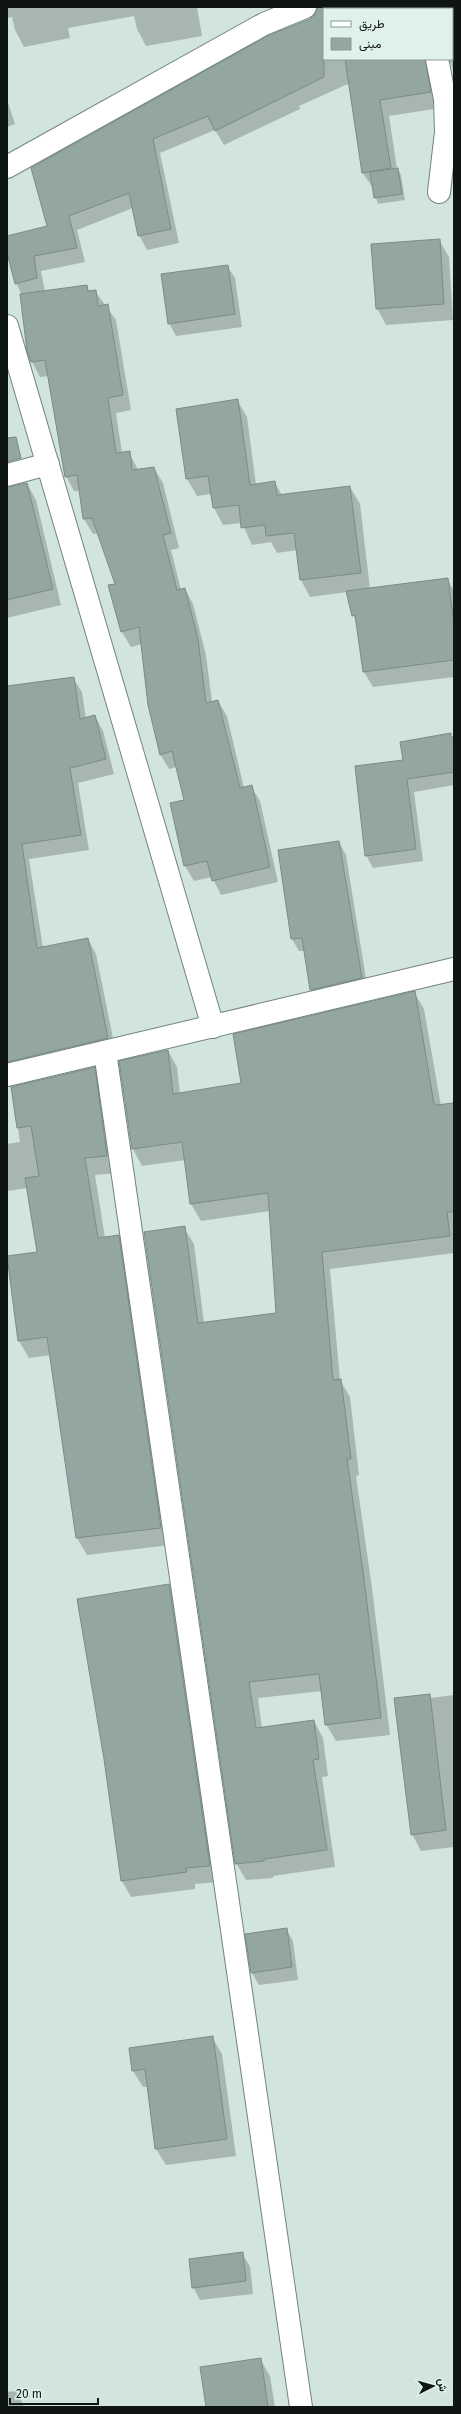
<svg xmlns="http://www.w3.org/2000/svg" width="461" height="2414" font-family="'Fira Sans',Vazirmatn,sans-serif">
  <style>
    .shadow { fill: #0003 }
    .building { fill: #94a6a2; stroke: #7b8b88 }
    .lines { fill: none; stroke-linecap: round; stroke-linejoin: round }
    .street-casing { stroke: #738480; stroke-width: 24 }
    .secondary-casing { stroke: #738480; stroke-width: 24 }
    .street { stroke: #fff; stroke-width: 22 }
    .secondary { stroke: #fff; stroke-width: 22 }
  </style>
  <rect width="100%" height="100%" fill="#d2e4df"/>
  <!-- shadow -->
  <path class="shadow" d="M 7,7 L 197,7 L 202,36 L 146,46 L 137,29 L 134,16 L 68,28 L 70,38 L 24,47 L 15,30 L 12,17 L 7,18 Z
    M 318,7 L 336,7 L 337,9 L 324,9 L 324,59 L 452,59 L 452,9 L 413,9 L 412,7 L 454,7 L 454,75 L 451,63 L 438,65 L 440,108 L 389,116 L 397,169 L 401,175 L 405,200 L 378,204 L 373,188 L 362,172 L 350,83 L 299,106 L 300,109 L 224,145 L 215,130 L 160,153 L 179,243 L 147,250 L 139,235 L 133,208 L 77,230 L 85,262 L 41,271 L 45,292 L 86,286 L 90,292 L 95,291 L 116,320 L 131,410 L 116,413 L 122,453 L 129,452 L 138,470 L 154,468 L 163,483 L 179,548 L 171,550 L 181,590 L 185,589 L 193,604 L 206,655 L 212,702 L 218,701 L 227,716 L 244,788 L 251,786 L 260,801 L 278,882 L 221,895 L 212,877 L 194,881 L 185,866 L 185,801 L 177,767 L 169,769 L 160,754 L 142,644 L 131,647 L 122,632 L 116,584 L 99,533 L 93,534 L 84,519 L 80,491 L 74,491 L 66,476 L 49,376 L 40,377 L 32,362 L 22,295 L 16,283 L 7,249 L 7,238 L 48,227 L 32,168 L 310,19 L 316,15 Z
    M 7,99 L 15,124 L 7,127 Z
    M 439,240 L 449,257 L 453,320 L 386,325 L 377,308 Z
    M 227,266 L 235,278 L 242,327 L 176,336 L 169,323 Z
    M 237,400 L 247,417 L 256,485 L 275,483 L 282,495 L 350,487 L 360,504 L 370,589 L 448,580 L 454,591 L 454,677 L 373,687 L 364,672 L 357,623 L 353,615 L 347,592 L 310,597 L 301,580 L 297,550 L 277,553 L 271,542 L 252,545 L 242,523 L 223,525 L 214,508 L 212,494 L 197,496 L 187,479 L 177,409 Z
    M 27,484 L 36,500 L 61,605 L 7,618 L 7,488 Z
    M 73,678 L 82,692 L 86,719 L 95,716 L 103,731 L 114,774 L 78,783 L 89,850 L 29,859 L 43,948 L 88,939 L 96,954 L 116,1053 L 16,1076 L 7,1059 L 7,687 Z
    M 450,734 L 454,741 L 454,785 L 414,792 L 423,861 L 373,868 L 366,855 L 404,761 Z
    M 339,842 L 346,855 L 368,991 L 319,1002 L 311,990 L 305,951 L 299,951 L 292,939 Z
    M 414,992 L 424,1009 L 441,1106 L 454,1104 L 454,1161 L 449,1180 L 454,1217 L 454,1253 L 330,1269 L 340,1380 L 350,1397 L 359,1475 L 356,1476 L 372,1588 L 390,1735 L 336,1741 L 326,1724 L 322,1691 L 258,1698 L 262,1728 L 314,1721 L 323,1738 L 328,1776 L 322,1777 L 335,1867 L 273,1876 L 273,1878 L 246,1880 L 236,1863 L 184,1228 L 194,1244 L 204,1323 L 277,1314 L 270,1211 L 201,1221 L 191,1204 L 185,1160 L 142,1166 L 133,1149 L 120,1062 L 168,1051 L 177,1067 L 180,1094 L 242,1084 Z
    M 94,1068 L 104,1085 L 117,1173 L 95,1175 L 105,1238 L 118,1236 L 128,1253 L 170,1545 L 87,1555 L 77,1538 L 51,1355 L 29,1358 L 19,1341 L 7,1257 L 38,1253 L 28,1188 L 7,1191 L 7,1144 L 20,1142 L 12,1088 Z
    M 169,1586 L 178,1602 L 219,1882 L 195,1884 L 195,1889 L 131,1897 L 122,1881 Z
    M 429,1695 L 431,1698 L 454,1695 L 454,1847 L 421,1851 L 412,1834 Z
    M 286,1929 L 293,1941 L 298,1980 L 259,1985 L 252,1973 Z
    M 212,2037 L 222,2054 L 236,2156 L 166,2165 L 156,2149 L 148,2087 L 143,2087 L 133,2071 Z
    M 242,2254 L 250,2266 L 253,2294 L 200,2300 L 193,2287 Z
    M 260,2359 L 270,2376 L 275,2407 L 207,2407 Z
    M 17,2391 L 24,2407 L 7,2407 L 7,2392 Z"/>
  <!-- building -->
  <path class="building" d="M 317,7 L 324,7 L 324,77 L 215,131 L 208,116 L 153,139 L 171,229 L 138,236 L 129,193 L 69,216 L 77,248 L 34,256 L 37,278 L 15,284 L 7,253 L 7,236 L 47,226 L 31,168 L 269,35 L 310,19 L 315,14 Z
    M 345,59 L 425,59 L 431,92 L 380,100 L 391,168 L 362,173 Z
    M 398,168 L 402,194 L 374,198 L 370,172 Z
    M 440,239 L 444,304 L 376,309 L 371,244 Z
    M 228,265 L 235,314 L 168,324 L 161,274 Z
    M 87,285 L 88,291 L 96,290 L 98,306 L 108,304 L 123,395 L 108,398 L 116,453 L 130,451 L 132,470 L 154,467 L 171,533 L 163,535 L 177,590 L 185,588 L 198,639 L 206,703 L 218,700 L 240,788 L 252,785 L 270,867 L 212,881 L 207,861 L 184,866 L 170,803 L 184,800 L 172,751 L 160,755 L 148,705 L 139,627 L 121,632 L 108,585 L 115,584 L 92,518 L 83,519 L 77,475 L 65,477 L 45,360 L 31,362 L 27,351 L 20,294 Z
    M 238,399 L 250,485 L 275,481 L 277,495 L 350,486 L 361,573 L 300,580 L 294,533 L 266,536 L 265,525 L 241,528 L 239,505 L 213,508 L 208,476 L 186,479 L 176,409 Z
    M 16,437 L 21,458 L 7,462 L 7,438 Z
    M 27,483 L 53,589 L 7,600 L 7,487 Z
    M 448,578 L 454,624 L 454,660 L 363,672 L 355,615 L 352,616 L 346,591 Z
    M 74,677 L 80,719 L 95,715 L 106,759 L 70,768 L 81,835 L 22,844 L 37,948 L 88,938 L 108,1038 L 7,1062 L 7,686 Z
    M 451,733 L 451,737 L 454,737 L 454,772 L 407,779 L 416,849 L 365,856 L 355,766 L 403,760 L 400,742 Z
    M 339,841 L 362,978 L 310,990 L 302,938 L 291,939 L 278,850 Z
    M 415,991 L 434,1104 L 436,1105 L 454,1103 L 454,1212 L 447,1212 L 450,1236 L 322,1252 L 333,1380 L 341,1379 L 351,1459 L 347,1459 L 363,1571 L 381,1718 L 325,1725 L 319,1674 L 249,1682 L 256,1728 L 314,1720 L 319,1759 L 313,1760 L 327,1850 L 264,1859 L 264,1861 L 235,1864 L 144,1232 L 185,1226 L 198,1323 L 276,1313 L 268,1193 L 190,1204 L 182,1142 L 132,1149 L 119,1061 L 168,1050 L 173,1094 L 241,1083 L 233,1034 Z
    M 95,1067 L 107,1156 L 85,1158 L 98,1238 L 119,1235 L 161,1528 L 76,1538 L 47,1337 L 18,1341 L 7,1256 L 37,1252 L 25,1178 L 39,1176 L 31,1126 L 17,1128 L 11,1087 Z
    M 169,1584 L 210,1866 L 186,1868 L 187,1872 L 121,1881 L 104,1759 L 77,1599 Z
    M 430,1694 L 446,1830 L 411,1835 L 394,1698 Z
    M 287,1928 L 292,1967 L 251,1973 L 245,1934 Z
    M 213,2036 L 227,2139 L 155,2149 L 145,2069 L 132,2071 L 129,2048 Z
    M 243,2252 L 246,2281 L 192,2288 L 189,2259 Z
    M 261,2358 L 268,2407 L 206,2407 L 200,2367 Z"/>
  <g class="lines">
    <defs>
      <path id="street" d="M 426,7 L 427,9
        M 437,59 L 445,99 L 446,132 L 439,192
        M 7,475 L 48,464
        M 105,1052 L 301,2407"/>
      <path id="secondary" d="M 7,167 L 264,24 L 305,7
        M 7,326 L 213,1027
        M 7,1075 L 454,969"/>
    </defs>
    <!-- street casing -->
    <use href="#street" class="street-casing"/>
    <!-- secondary casing -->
    <use href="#secondary" class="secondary-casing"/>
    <!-- street -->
    <use href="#street" class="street"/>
    <!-- secondary -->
    <use href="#secondary" class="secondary"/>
  </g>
  <!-- border -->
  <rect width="461" height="2414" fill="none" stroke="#0f1514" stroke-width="16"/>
  <!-- legend -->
  <rect x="323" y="8" width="130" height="52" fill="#dff1ed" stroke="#8c9996"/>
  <rect x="331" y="21" width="20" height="6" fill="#ffffff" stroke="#8c9996"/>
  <text x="359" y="28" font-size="12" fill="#0f1514">طريق</text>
  <rect x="331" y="38" width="20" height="12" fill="#94a6a2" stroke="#8c9996"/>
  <text x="359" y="48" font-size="12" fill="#0f1514">مبنى</text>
  <!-- north arrow -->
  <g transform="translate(433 2386) rotate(84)" stroke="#dff1ed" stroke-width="3" paint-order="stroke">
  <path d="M0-3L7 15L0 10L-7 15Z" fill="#0f1514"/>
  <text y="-6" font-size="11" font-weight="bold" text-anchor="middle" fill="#0f1514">ش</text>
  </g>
  <!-- scale -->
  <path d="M10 2398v6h88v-6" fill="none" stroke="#0f1514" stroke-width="2"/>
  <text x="16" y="2398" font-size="12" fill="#0f1514" stroke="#dff1ed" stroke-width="3" paint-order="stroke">20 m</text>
</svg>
